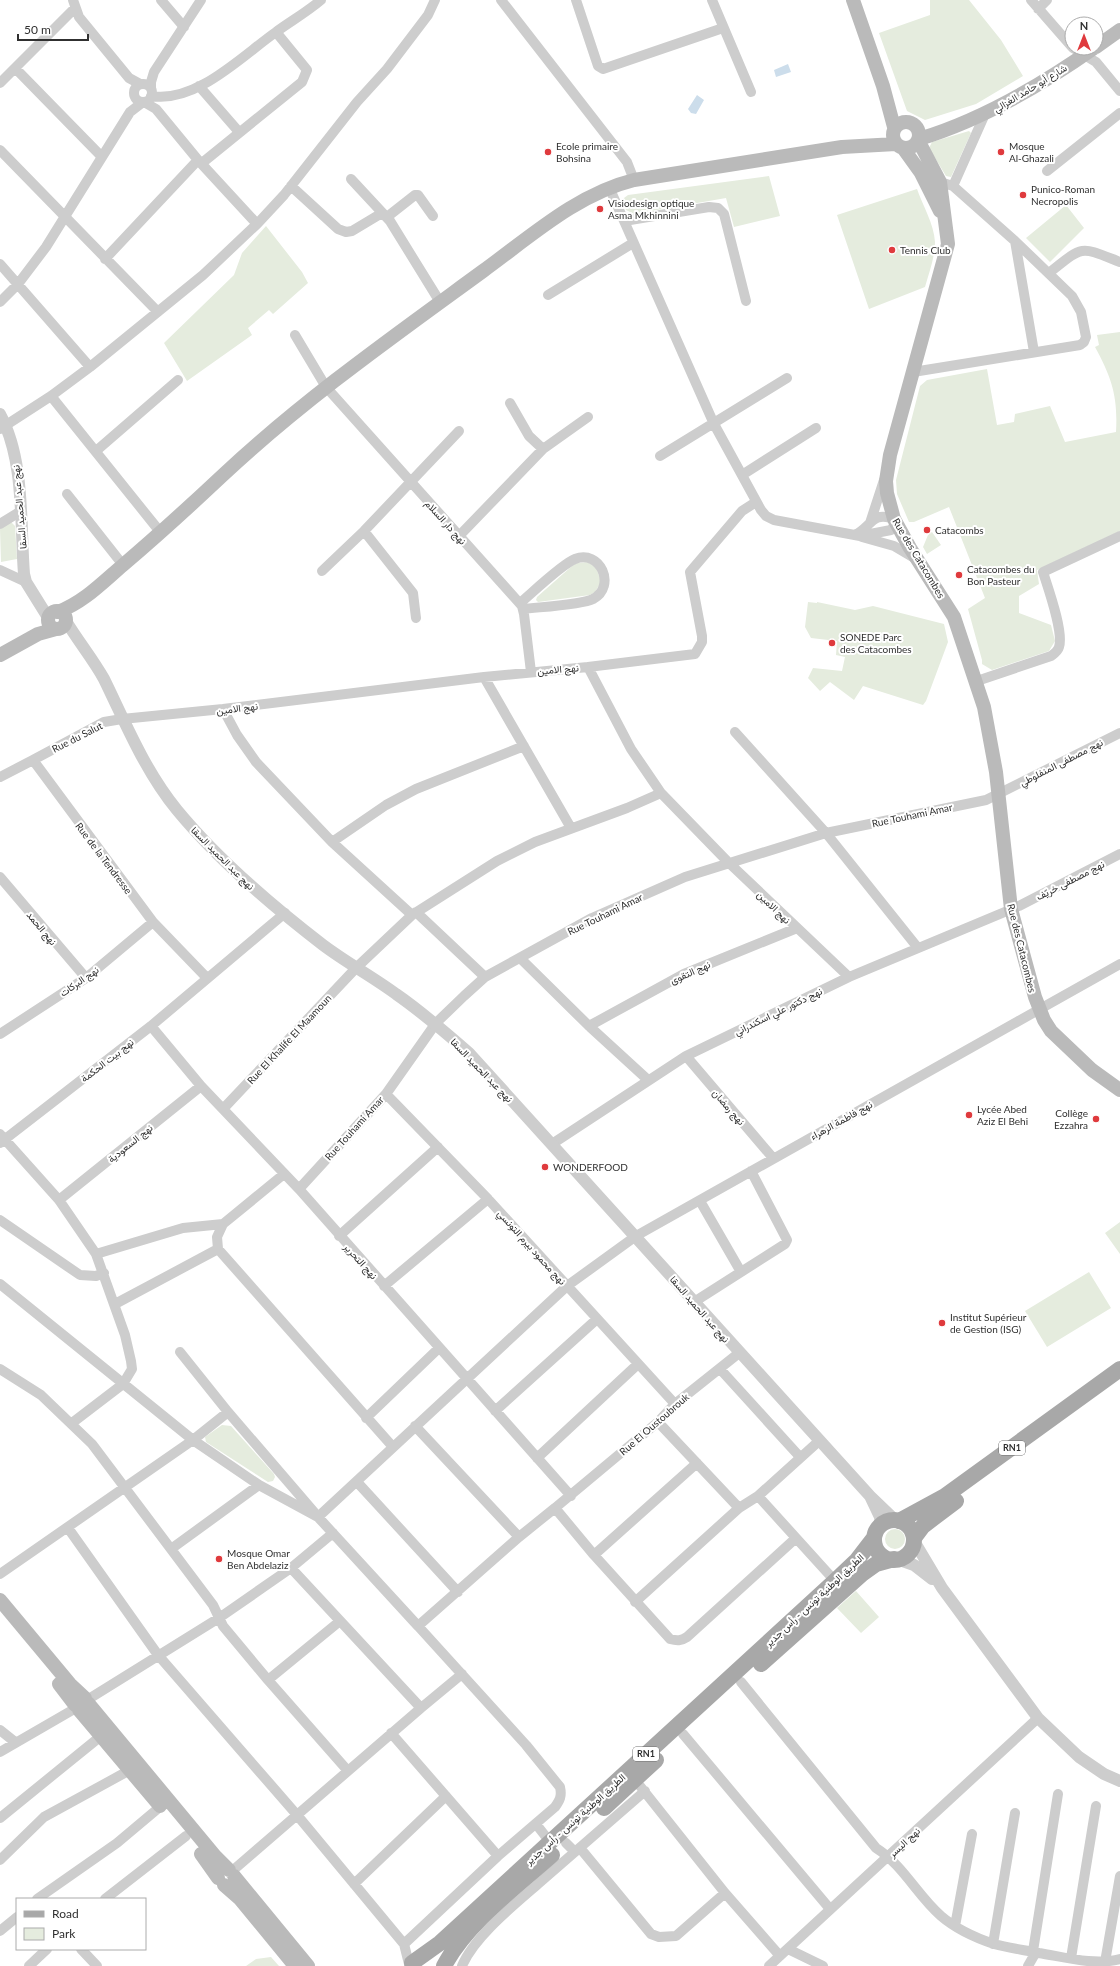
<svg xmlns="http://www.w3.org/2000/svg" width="1120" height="1966" font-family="Lato,Vazirmatn,sans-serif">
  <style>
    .green { fill: #e5ecde }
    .water { fill: #ccddeb }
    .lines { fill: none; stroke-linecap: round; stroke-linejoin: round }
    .minor { stroke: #cdcdcd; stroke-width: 10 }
    .tertiary { stroke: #cdcdcd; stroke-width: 12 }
    .secondary { stroke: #bababa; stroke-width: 14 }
    .primary { stroke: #a8a8a8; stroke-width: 16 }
    .poi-dot { fill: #df3a3d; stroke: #fff; stroke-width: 1.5 }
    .labels { text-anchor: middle; stroke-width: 4; stroke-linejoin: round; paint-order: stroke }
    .shield { fill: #fff; stroke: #6e6e6e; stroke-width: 1 }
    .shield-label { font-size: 9px; font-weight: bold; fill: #303030 }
    .street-label { font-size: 10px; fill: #303030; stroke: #fff }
    .poi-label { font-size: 10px; fill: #303030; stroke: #fff; text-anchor: start }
  </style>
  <rect width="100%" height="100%" fill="#fff"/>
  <!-- green -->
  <path class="green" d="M 930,0 L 969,0 L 1001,40 L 1023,76 L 976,104 L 925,120 L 907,111 L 879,33 L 930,15 Z
    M 969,131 L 971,133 L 951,177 L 946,176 L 929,148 L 932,142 Z
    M 769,176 L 780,216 L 734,227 L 726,198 L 634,214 L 626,210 L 622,202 L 624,198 L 628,195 Z
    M 917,189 C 923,206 934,224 935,242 C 935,257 929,273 925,287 L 869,309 L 837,215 Z
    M 1066,205 L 1084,228 L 1050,262 L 1026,238 Z
    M 266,226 L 302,272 L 308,283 L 273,314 L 269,310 L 248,328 L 252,335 L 187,381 L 164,343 L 234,275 L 242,253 Z
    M 1120,332 L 1120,531 L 1037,570 L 1039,584 L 1019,596 L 1019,613 L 1051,625 L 1055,641 L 1049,651 L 992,670 L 982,664 L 982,660 L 968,609 L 985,598 L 949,507 L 914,522 L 909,522 L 897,494 L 896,480 L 920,386 L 927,380 L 987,369 L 997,425 L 1014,422 L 1015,414 L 1050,406 L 1065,442 L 1116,432 C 1118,397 1112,378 1095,347 L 1099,345 L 1097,335 Z
    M 11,522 L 15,526 L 17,559 L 1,562 L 0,529 Z
    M 932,532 L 941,545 L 927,554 L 923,547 L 928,535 Z
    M 587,562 L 596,567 L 601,582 L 595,592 L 590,595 L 538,602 L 536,600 L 537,597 L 572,566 L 577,563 Z
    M 808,602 L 817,603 L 817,602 L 855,610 L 873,606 L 944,624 L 948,642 L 926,701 L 923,705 L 863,686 L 854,700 L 830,682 L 820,691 L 808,678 L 813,668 L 842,671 L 845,657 L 836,655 L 837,641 L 811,638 L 805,627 Z
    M 1120,1222 L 1120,1254 L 1105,1233 Z
    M 1089,1272 L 1111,1308 L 1047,1347 L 1025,1311 Z
    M 222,1425 L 231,1426 L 274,1474 L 275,1477 L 273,1481 L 268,1482 L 206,1442 L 205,1437 Z
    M885 1539a10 10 0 1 1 20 0a10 10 0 1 1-20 0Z
    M 856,1591 L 879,1617 L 861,1633 L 837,1608 Z
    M 271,1957 L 279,1966 L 246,1966 L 256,1959 Z"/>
  <!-- water -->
  <path class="water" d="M 788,64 L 791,72 L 776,77 L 774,70 Z
    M 697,95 L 704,100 L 696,114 L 691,113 L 688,109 Z"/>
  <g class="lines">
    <!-- minor -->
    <path class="minor" d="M 73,0 L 79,17 L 129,78 L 140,84
      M 161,0 L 184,27
      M 501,0 L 627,162 L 634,180
      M 576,0 L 598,66 L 603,69 L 723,28
      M 712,0 L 751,92
      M 1031,0 L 1072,47
      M 1038,9 L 1047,0
      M 1073,48 L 1096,62 L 1120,91
      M 15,68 L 102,157
      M 0,83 L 75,8
      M134 93a9 9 0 1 1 18 0a9 9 0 1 1-18 0Z
      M 199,86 L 239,132
      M 151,88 L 151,82 L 154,72 L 201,0
      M 151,96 C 196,104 243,55 276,32 C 291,21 307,12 321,0
      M 144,102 L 156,109 L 198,160 L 257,224
      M 0,150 L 158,312
      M 202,163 L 302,82 L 307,70 L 276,32
      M 1047,171 L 1120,113
      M 351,179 L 390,221 L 440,302
      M 291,186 L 338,229 L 346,232 L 352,231 L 382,213
      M 953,186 L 985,114
      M 609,187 L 714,424 L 761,510 L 766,516 L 774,520 L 860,536 L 891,530 L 896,523
      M 387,217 L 415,195 L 418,195 L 433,216
      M 624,221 L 709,207 L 718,208 L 724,214 L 746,301
      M 1015,241 L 1034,352
      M 105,259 L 198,160
      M 0,264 L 90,367
      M 1049,273 C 1084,245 1079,246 1120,262
      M 548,295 L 633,243
      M 0,302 L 18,284 L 46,247 L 130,112 L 143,102
      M 295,335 L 326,387 L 522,606 L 524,614 L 531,672
      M 913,372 L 1080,345 L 1084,342 L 1086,337 L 1081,312 L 1072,296 L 1015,241 L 953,186 L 940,182 L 936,184
      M 51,396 L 161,533
      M 0,429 L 51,396 L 90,367 L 203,275 L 257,224 L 284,195 L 357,102 L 387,69 L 428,15 L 435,0
      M 543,449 L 588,417
      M 96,451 L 178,380
      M 660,456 L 787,378
      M 742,475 L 816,428
      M 67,494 L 123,565
      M 870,523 L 884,480
      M 0,524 L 21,511
      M 364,531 L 413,593 L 416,618
      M 855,535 C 872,526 872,511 894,519
      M 459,536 L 543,449 L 529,436 L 510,403
      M 862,537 L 894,546 L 916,559
      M 0,570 L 26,582
      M 322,571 L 364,531 L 459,431
      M 520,603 C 532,593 562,564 575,559 C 600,549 617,586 593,599 C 581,605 539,607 523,609
      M 588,667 L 695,654 L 702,642 L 702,636 L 690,572 L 742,511 L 756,502
      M 484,677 L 571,828
      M 977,681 L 1051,656 C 1055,653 1058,651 1059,647 C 1064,632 1048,588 1043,572 L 1120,536
      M 223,709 L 237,735 L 256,762 L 332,842 L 412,915
      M 735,732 L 826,833 L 918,948
      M 33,760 L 104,722 L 122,719 L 223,709 L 484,677 L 588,667 L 631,749 L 661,793 L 728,862 L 849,977
      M 0,777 L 33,760 L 153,922 L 207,978
      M 332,842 L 386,805 L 416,789 L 524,746
      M 0,877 L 86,978
      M 416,912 L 485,977
      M 520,958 L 589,1026 L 648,1080
      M 151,1026 L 201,1086 L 299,1189 L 571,1496
      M 589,1026 L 684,974 L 797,928
      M 0,1034 L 86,978 L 153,922
      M 686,1056 L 773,1158
      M 386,1094 L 488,1199 L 675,1404
      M 223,1109 L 356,968 L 412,915 L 497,861 L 535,842 L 627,808 L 661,793
      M 0,1134 L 59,1200 L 96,1254 L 125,1335 L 131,1361 L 132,1369 L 123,1384 L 72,1423
      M 0,1143 L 151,1026 L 285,913
      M 552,1144 L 686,1056 L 849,977 L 1019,906 L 1120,854
      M 284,1174 L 223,1224 L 217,1237 L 218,1249 L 393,1447
      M 299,1189 L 386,1094 L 436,1023 L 464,996 L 485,977 L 592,918 L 685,877 L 826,833 L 986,800 L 1120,733
      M 59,1200 L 201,1086
      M 0,1220 L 80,1275 L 96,1276 L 104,1273
      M 339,1236 L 438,1147
      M 96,1254 L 183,1228 L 223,1224
      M 741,1272 L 785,1244 L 787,1240 L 751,1171
      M 0,1284 L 193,1440 L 259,1485 L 318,1517
      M 384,1286 L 488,1199
      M 694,1302 L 741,1272 L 700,1201
      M 115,1304 L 218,1249
      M 180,1352 L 228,1412 L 314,1512
      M 739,1353 L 675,1404 L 658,1422 L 555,1508 L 594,1555 L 670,1639 C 677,1641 681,1641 687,1637 L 796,1538
      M 0,1369 L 41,1395 L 92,1444 L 213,1605 L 223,1626 L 268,1680 L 348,1771
      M 720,1369 L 800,1457
      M 495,1411 L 597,1319
      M 366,1418 L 439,1348
      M 658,1422 L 739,1508
      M 415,1426 L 519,1537
      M 537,1458 L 638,1364
      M 357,1482 L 458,1592
      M 758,1496 L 835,1581
      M 555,1508 L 519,1537 L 418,1626 L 318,1517 L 567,1286 L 636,1236 L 1120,964
      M 68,1528 L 158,1655 L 297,1815 L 421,1708 L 291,1568
      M 171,1549 L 259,1485
      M 594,1555 L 697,1463
      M 0,1574 L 193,1440 L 228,1412
      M 635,1602 L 739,1508 L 758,1496 L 819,1441
      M 268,1680 L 340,1621
      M 741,1682 L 876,1848 C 903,1865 917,1895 941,1916 C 955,1928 976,1938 994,1944 C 1009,1948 1024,1950 1039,1953 C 1064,1957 1095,1966 1120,1959
      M 87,1700 L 219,1618 L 291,1568 L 333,1533
      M 421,1708 L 462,1674
      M 0,1730 L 15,1742
      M 391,1733 L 498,1856
      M 683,1734 L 830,1909
      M 0,1752 L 76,1708
      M 640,1786 L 725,1893 L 780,1956
      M 0,1818 L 101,1736
      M 536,1824 L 550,1842
      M 566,1843 L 575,1852
      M 580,1848 L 651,1934 L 659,1937 L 676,1936 L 725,1893
      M 0,1860 L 44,1817 L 130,1770
      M 231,1872 L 297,1815 L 404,1944 L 409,1964
      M 354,1884 L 446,1796
      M 37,1899 L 117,1843 L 161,1806
      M 105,1899 L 186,1836
      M 955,1926 L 972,1834
      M 0,1931 L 17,1917
      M 404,1944 L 498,1856 L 555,1807 C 560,1800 562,1796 560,1787 L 526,1745 L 418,1626
      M 993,1944 L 1015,1813
      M 81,1949 L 97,1966
      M 788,1949 L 823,1966
      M 1033,1951 L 1058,1794
      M 1071,1958 L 1096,1806
      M 1105,1962 L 1120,1876
      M 29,1966 L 47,1949
      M 462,1966 C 474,1937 514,1905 538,1884 C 574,1853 609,1822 645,1791
      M 769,1966 L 1038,1718
      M 1028,1966 L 1036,1952"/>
    <!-- tertiary -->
    <path class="tertiary" d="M 0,414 C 25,460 20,523 24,574 L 26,582 L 49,619
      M 66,621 C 78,641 93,659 104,679 C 126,724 145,771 177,810 C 219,861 271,905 323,945 C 347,963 373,977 396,994 C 422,1012 445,1032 469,1053 L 870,1496
      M 881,1525 L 880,1517 L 870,1496 L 895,1520
      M 914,1541 L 942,1588 L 1038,1718 L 1079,1757 L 1104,1774 L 1120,1781
      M 897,1559 L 914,1565 L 932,1579"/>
    <!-- secondary -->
    <path class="secondary" d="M 853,0 L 883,86 L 894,127
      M 1096,47 L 1120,30
      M893 135a13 13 0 1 1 26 0a13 13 0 1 1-26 0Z
      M 919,139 C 982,120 1040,86 1094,48
      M 918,140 L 940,182 L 948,244 L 890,455 L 886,481 L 887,493 L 894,519 L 910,548 L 954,617 L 984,707 L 996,772 L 1011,909 L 1035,997 L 1044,1020 L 1051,1031 L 1092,1070 L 1120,1090
      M 903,148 L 921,173 L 940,211
      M48 620a9 9 0 1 1 18 0a9 9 0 1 1-18 0Z
      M 58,612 C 84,602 102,583 123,565 C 157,536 190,506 223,475 C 303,400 394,336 483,271 C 530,237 577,194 634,180 L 842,147 L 896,144
      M 0,655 L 38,634 L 56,629
      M 0,1600 L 70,1684 L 85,1698
      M 59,1684 L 75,1705
      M 88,1703 L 215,1856 L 229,1870
      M 79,1710 L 160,1806
      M 201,1854 L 218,1878
      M 234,1876 L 308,1966
      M 224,1885 L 240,1899 L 295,1966"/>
    <!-- primary -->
    <path class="primary" d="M874 1540a20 20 0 1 1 40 0a20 20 0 1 1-40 0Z
      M 899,1521 L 945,1496 L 1120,1369
      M 914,1538 L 923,1526 L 956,1501
      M 761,1664 L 862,1574 L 876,1564 L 894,1559
      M 604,1808 L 656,1760
      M 412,1963 L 440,1943 L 835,1581 L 857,1560 L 874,1538
      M 444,1966 C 466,1924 516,1887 552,1855"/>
  </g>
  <!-- markers -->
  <g class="poi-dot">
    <circle cx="548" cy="152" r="4"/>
    <circle cx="1001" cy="152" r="4"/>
    <circle cx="1023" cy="195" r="4"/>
    <circle cx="600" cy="209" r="4"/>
    <circle cx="892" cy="250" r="4"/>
    <circle cx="927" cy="530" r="4"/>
    <circle cx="959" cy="575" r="4"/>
    <circle cx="832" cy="643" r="4"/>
    <circle cx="969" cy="1115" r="4"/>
    <circle cx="1096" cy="1119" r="4"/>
    <circle cx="545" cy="1167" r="4"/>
    <circle cx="942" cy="1323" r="4"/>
    <circle cx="219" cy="1559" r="4"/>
  </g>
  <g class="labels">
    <!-- shield labels -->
    <g class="shield">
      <rect x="999" y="1441" width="26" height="14" rx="3"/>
      <rect x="633" y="1747" width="26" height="14" rx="3"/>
    </g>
    <g class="shield-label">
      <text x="1012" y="1451">RN1</text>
      <text x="646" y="1757">RN1</text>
    </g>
    <!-- street labels -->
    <g class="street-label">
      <text transform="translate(1030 88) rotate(-31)" y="4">شارع أبو حامد الغزالي</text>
      <text transform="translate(19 507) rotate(-95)" y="4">نهج عبد الحميد السقا</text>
      <text transform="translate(446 522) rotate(48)" y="4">نهج دار السلام</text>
      <text transform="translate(919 558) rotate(59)" y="4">Rue des Catacombes</text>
      <text transform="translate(558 669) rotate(-5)" y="4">نهج الامين</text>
      <text transform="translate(237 708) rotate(-7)" y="4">نهج الامين</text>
      <text transform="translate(77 737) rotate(-27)" y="4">Rue du Salut</text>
      <text transform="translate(1061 762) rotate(-27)" y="4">نهج مصطفى المنفلوطي</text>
      <text transform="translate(912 815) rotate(-12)" y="4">Rue Touhami Amar</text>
      <text transform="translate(104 858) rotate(53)" y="4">Rue de la Tendresse</text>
      <text transform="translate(223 858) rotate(45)" y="4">نهج عبد الحميد السقا</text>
      <text transform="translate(1070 880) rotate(-27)" y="4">نهج مصطفى خريّف</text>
      <text transform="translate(774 907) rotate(44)" y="4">نهج الامين</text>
      <text transform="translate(605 914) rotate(-26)" y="4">Rue Touhami Amar</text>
      <text transform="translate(42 928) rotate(50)" y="4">نهج الحمد</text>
      <text transform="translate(1022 948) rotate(76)" y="4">Rue des Catacombes</text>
      <text transform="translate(690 972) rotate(-24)" y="4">نهج التقوى</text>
      <text transform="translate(79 981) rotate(-35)" y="4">نهج البركات</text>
      <text transform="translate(778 1011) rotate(-26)" y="4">نهج دكتور علي اسكندراني</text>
      <text transform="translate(289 1039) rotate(-47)" y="4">Rue El Khalife El Maamoun</text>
      <text transform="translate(107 1060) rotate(-38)" y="4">نهج بيت الحكمة</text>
      <text transform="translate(482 1070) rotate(46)" y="4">نهج عبد الحميد السقا</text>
      <text transform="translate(729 1107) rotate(49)" y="4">نهج رمضان</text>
      <text transform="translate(841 1120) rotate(-29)" y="4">نهج فاطمة الزهراء</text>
      <text transform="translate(354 1128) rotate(-48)" y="4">Rue Touhami Amar</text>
      <text transform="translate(130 1143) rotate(-39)" y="4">نهج السعودية</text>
      <text transform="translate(532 1247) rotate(48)" y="4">نهج محمود بيرم التونسي</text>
      <text transform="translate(361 1261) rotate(48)" y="4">نهج التحرير</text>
      <text transform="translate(700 1309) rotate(49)" y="4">نهج عبد الحميد السقا</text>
      <text transform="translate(654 1424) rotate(-41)" y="4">Rue El Oustoubrouk</text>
      <text transform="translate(814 1600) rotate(-43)" y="4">الطريق الوطنية تونس - رأس جدير</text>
      <text transform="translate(575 1819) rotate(-42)" y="4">الطريق الوطنية تونس - رأس جدير</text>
      <text transform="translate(904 1842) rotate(-43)" y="4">نهج اليسر</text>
    </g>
    <!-- poi labels -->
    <g class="poi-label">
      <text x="556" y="150">Ecole primaire<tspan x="556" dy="12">Bohsina</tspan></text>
      <text x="1009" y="150">Mosque<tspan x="1009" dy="12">Al-Ghazali</tspan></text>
      <text x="1031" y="193">Punico-Roman<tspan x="1031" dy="12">Necropolis</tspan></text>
      <text x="608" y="207">Visiodesign optique<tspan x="608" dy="12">Asma Mkhinnini</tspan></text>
      <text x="900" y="254">Tennis Club</text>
      <text x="935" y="534">Catacombs</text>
      <text x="967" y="573">Catacombes du<tspan x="967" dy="12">Bon Pasteur</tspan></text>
      <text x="840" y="641">SONEDE Parc<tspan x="840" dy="12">des Catacombes</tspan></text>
      <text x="977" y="1113">Lycée Abed<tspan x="977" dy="12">Aziz El Behi</tspan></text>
      <text x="1088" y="1117" text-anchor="end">Collège<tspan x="1088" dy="12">Ezzahra</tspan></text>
      <text x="553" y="1171">WONDERFOOD</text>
      <text x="950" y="1321">Institut Supérieur<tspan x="950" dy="12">de Gestion (ISG)</tspan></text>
      <text x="227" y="1557">Mosque Omar<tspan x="227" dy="12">Ben Abdelaziz</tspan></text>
    </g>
  </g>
  <!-- legend -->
  <rect x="16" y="1898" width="130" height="52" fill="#ffffff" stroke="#acacac"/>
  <rect x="24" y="1911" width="20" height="6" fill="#a8a8a8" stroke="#acacac"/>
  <text x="52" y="1918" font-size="12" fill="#303030">Road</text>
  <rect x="24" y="1928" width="20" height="12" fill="#e5ecde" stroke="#acacac"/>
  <text x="52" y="1938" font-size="12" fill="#303030">Park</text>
  <!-- north arrow -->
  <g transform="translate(1084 36)"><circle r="19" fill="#ffffff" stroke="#acacac"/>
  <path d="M0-3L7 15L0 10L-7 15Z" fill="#df3a3d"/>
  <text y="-6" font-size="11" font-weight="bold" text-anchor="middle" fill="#303030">N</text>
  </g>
  <!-- scale -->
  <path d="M18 34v6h70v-6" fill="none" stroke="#303030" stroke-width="2"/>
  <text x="24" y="34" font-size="12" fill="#303030" stroke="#ffffff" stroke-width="3" paint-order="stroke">50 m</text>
</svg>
